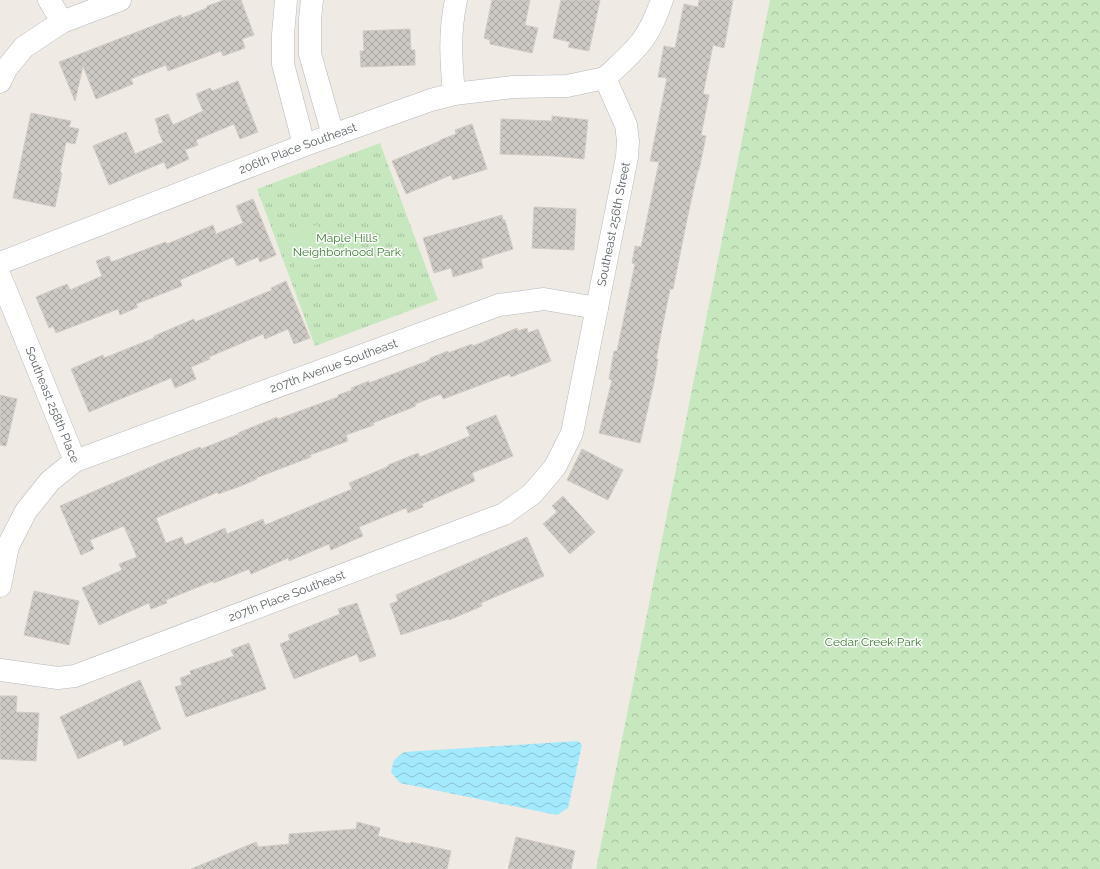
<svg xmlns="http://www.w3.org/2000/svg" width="1100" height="869" font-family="Raleway,sans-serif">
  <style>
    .forest { fill: url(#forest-crowns) }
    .park { fill: url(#park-tufts) }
    .pitch { fill: #c7e8bf }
    .water { fill: url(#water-waves) }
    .building { fill: url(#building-cross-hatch); stroke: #d4cbc2 }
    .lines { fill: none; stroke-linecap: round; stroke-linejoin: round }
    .minor-casing { stroke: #b5b8bc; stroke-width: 23 }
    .minor { stroke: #fff; stroke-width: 22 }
    .labels { text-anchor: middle; stroke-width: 3; stroke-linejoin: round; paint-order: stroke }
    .street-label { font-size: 12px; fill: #5c6265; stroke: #fff }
    .park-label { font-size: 12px; fill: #3b822f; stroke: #fff }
  </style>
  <defs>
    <pattern id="forest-crowns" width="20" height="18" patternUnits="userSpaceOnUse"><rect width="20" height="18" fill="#c7e8bf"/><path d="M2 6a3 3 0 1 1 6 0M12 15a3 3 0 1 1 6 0" fill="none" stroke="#a5bf9f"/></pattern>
    <pattern id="park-tufts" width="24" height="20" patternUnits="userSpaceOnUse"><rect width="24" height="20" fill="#c7e8bf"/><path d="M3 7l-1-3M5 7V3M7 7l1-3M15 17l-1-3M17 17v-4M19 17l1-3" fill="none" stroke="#a5bf9f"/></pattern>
    <pattern id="water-waves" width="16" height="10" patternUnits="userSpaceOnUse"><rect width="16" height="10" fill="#a4eaff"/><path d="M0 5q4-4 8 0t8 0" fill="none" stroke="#89c1d2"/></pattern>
    <pattern id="building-cross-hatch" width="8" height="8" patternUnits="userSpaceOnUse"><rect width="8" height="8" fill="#ccc8c3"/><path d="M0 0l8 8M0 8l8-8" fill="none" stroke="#a9a6a2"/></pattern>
  </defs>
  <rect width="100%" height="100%" fill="#efebe4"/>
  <!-- forest -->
  <path class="forest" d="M 770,0 L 1100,0 L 1100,869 L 596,869 Z"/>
  <!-- park -->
  <path class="park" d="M 380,143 L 438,300 L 315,346 L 257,189 Z"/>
  <!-- pitch -->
  <path class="pitch" d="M 319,224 L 320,263 L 297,273 L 285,237 Z"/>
  <!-- water -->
  <path class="water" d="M 578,741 L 582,745 L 568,808 L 557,815 L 400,783 L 391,772 L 394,760 L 404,752 Z"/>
  <!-- building -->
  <path class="building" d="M 224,0 L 241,0 L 254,35 L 242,39 L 245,48 L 223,56 L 221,51 L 168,71 L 166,65 L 131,79 L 133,84 L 96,99 L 83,66 L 75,101 L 59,62 L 181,15 L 182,18 L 207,8 L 207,6 Z
    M 492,0 L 530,0 L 525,25 L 538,28 L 532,53 L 490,44 L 490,40 L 484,38 Z
    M 561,0 L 600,0 L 589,51 L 568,47 L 570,42 L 553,38 Z
    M 699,0 L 733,0 L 724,48 L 713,45 L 703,94 L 709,95 L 701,135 L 706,136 L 699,170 L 698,170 L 689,210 L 673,289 L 670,289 L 656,359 L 658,359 L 654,382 L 640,443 L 599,433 L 612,380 L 609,379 L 614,351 L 617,351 L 635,264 L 632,263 L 635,246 L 641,247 L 659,162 L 650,161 L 667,78 L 658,77 L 664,46 L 675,48 L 684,4 L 698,7 Z
    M 410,29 L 411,50 L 415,50 L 415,65 L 361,67 L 360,51 L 364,51 L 363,31 Z
    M 238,81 L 258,132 L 240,139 L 234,124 L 196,140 L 198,145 L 185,150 L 189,159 L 167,169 L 164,162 L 109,185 L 93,146 L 126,132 L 135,154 L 163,142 L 158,131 L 159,130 L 155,119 L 168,114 L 173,125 L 203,111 L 196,94 L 210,88 L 212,91 Z
    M 31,113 L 71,121 L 69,127 L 79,129 L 75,144 L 66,142 L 60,172 L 62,173 L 55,207 L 13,198 Z
    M 552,116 L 588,120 L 584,159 L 554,156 L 500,154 L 501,119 L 552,121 Z
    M 472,124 L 487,169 L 453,180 L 451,175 L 406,194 L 392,161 L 440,141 L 440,140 L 456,134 L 455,130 Z
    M 253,199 L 276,255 L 260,262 L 258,257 L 237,266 L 233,257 L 180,280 L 182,286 L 136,304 L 138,307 L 120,315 L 118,309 L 56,333 L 53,326 L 49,328 L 36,297 L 67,284 L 70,290 L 102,276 L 96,261 L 109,256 L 111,262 L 166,242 L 167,244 L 213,225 L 216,234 L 243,223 L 236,206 Z
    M 534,207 L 576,209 L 574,250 L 532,248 Z
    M 502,215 L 503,220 L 505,220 L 513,249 L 481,259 L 483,268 L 453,277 L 451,268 L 434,273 L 423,238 Z
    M 286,281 L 310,338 L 294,344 L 288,329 L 265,339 L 263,334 L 209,357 L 210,359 L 191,367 L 196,379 L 175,388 L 171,378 L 89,412 L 71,369 L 103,355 L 104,358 L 154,338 L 154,336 L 194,319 L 195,322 L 272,290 L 271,288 Z
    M 517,328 L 518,331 L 527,328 L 528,333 L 538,329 L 551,361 L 511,377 L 510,374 L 443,399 L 441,394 L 415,404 L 416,406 L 373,423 L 374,425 L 346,435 L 348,441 L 310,455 L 311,457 L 256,478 L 257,479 L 241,486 L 218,494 L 218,492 L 156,518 L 166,543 L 182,537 L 185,545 L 225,528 L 227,534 L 263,519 L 265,525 L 352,489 L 349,483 L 389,466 L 388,465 L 418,453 L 420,457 L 470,436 L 466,427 L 496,415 L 513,456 L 472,473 L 475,481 L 422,504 L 423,507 L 408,513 L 406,508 L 359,527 L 363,536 L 331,550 L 329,544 L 289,561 L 288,558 L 251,574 L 249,569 L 214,583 L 213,581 L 166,600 L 167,603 L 151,609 L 149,603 L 99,625 L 82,588 L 122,570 L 119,564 L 137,557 L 124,526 L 90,540 L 94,549 L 81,555 L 60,506 L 162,462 L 200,447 L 201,449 L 239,434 L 238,433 L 277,417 L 278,419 L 338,397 L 338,395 L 352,390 L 351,388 L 369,381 L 369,383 L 430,360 L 430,358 L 448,351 L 448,353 L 472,344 L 473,346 Z
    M 0,395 L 17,399 L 6,446 L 0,445 Z
    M 582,449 L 623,470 L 608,500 L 567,480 Z
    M 563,496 L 595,532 L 570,554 L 543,524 L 557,512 L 552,506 Z
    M 527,537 L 544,576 L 481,603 L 482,606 L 449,620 L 448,619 L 401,635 L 390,604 L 398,601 L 396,595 Z
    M 34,591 L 79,601 L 69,645 L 24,635 Z
    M 357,603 L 376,656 L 360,662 L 357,654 L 294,679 L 280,644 L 290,640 L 288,635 L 340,614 L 338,609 Z
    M 249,643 L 266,689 L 186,717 L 175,687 L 182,685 L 180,678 L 191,674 L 190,671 L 234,656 L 231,650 Z
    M 140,680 L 161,729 L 124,746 L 122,739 L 78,759 L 60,717 Z
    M 0,696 L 17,696 L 16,712 L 39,713 L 36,761 L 0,759 Z
    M 357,822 L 380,828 L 378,836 L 410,844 L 411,842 L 451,851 L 447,869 L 191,869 L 256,842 L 258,847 L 289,844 L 289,834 L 356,829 Z
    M 516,837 L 575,851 L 571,869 L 508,869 Z"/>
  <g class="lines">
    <defs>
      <g id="minor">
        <path d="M 49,0 L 62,22"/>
        <path d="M 286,0 L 283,35 L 283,64 L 304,145"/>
        <path d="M 312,0 L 310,19 L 310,54 L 333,135"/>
        <path d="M 605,78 C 618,66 631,55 641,42 C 651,30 657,14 662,0"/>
        <path d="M 0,82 L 6,69 L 24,47 L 62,22 L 120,0"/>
        <path d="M 454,94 C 451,61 449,33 456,0"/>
        <path id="s1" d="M 0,263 L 302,146 L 431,100 L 454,94 L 513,87 L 567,86 L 605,78"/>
        <path id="s2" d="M 0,276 L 75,461"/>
        <path id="s3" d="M 0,586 L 8,546 L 26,511 L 50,481 L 75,461 L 499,305 L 544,299 L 597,308"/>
        <path id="s4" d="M 0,670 L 58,678 L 75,676 L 504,514 L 532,494 L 555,467 L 572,433 L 627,157 L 628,141 L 626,125 L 605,78"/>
      </g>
    </defs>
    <!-- minor casing -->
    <use href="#minor" class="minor-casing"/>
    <!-- minor -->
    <use href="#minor" class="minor"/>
  </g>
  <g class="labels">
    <!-- street labels -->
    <g class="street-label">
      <text dy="4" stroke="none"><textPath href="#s1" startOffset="319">206th Place Southeast</textPath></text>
      <text dy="4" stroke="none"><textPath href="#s4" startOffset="855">Southeast 256th Street</textPath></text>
      <text dy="4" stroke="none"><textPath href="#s3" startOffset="426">207th Avenue Southeast</textPath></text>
      <text dy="4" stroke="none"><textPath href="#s2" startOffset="139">Southeast 258th Place</textPath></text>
      <text dy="4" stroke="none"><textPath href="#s4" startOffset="302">207th Place Southeast</textPath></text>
    </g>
    <!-- park labels -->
    <g class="park-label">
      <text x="347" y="242">Maple Hills<tspan x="347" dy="14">Neighborhood Park</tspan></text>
      <text x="873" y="646">Cedar Creek Park</text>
    </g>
  </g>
</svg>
